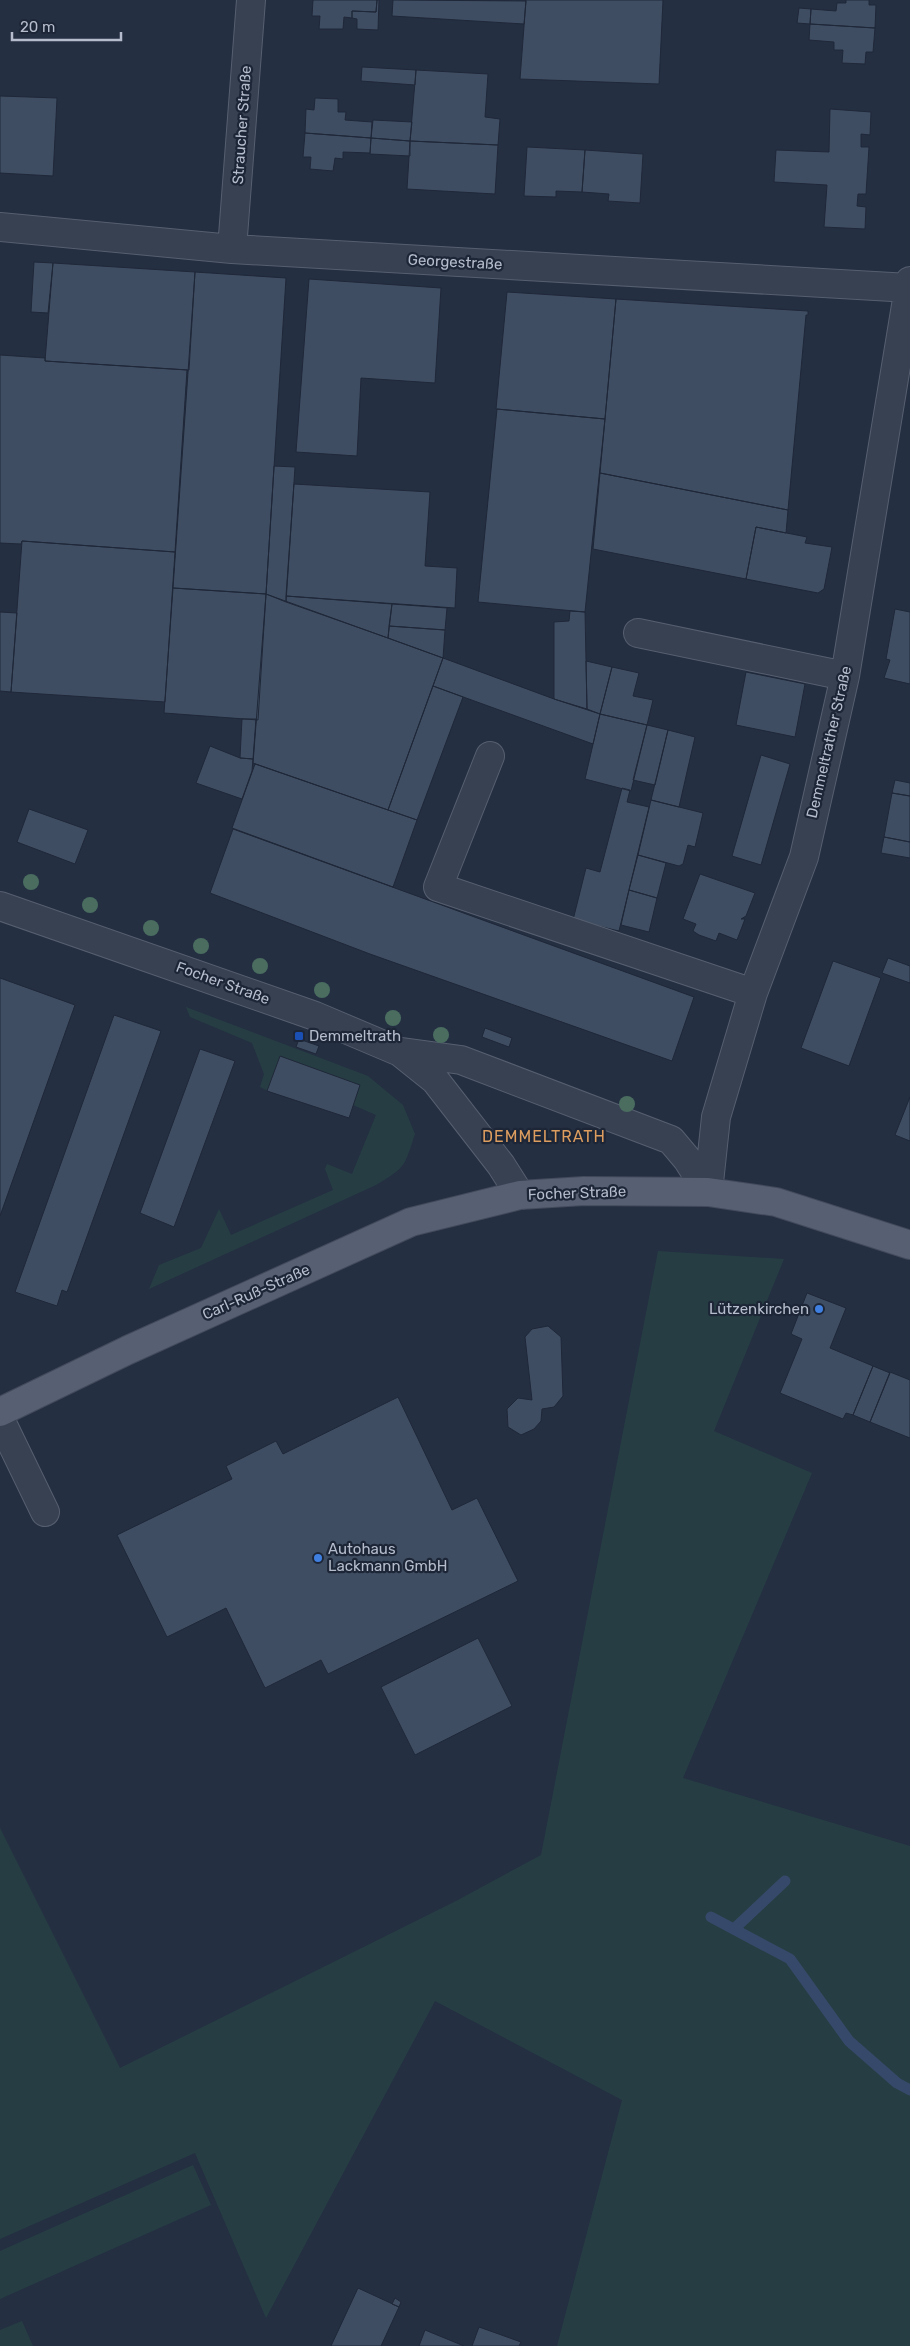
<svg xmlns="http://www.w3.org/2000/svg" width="910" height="2346" font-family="Rubik,sans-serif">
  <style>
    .green { fill: #263e43 }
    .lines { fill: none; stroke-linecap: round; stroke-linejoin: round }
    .stream { stroke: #37496a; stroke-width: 11 }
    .building { fill: #3f4d62; stroke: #1f2839 }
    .minor-casing { stroke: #565f6f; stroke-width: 30 }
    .major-casing { stroke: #424a5b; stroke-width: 30 }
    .minor { stroke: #384152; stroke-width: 28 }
    .major { stroke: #566072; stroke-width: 28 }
    .tree { fill: #4a6d60 }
    .transit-dot { fill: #1a4fb4; stroke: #1d2637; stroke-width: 2 }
    .shop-dot { fill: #3f7fe0; stroke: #1d2637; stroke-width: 2 }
    .labels { text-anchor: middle; stroke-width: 4.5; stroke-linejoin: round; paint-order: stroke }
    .street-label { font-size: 15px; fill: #b5bdcc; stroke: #1d2637 }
    .poi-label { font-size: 15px; fill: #b5bdcc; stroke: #1d2637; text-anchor: start }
    .neighbourhood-label { font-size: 16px; letter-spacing: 1px; fill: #dd9d5f; stroke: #1d2637 }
  </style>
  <rect width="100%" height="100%" fill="#242f42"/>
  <!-- green -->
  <path class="green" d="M 186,1007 L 368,1076 L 403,1105 L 415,1134 C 404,1167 406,1167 376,1185 L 149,1289 L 159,1265 L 201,1248 L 219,1209 L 231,1235 L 333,1190 L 325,1169 L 327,1164 L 352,1174 L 376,1115 L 353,1105 L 360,1085 L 280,1056 L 268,1091 L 260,1087 L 264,1074 L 252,1043 L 190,1017 Z
    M 658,1251 L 784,1259 L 714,1431 L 812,1473 L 683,1778 L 910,1846 L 910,2346 L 557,2346 L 622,2100 L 435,2001 L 266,2318 L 195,2153 L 0,2239 L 0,1828 L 120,2068 L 456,1901 L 541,1855 Z
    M 193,2165 L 211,2205 L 0,2299 L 0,2251 Z
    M 22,2321 L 33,2346 L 0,2346 L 0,2330 Z"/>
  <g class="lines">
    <!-- stream -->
    <path class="stream" d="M 711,1917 L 790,1959 L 849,2041 L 897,2083 L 910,2090
      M 734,1929 L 785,1881"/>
  </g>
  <!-- building -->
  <path class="building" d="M 313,0 L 377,0 L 376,12 L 352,11 L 352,18 L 344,17 L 343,29 L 319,29 L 320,16 L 312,16 Z
    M 377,0 L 379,0 L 378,30 L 357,29 L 357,19 L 352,18 L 352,11 L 376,12 Z
    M 393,0 L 526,1 L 524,24 L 392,16 Z
    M 526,0 L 663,0 L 659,84 L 520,79 Z
    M 846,0 L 869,0 L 869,5 L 876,5 L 875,28 L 810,24 L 811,9 L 836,11 L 837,3 L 846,3 Z
    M 799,8 L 811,9 L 810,24 L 797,23 Z
    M 810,24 L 875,28 L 873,52 L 866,52 L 865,64 L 842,63 L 843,50 L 834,50 L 834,42 L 809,40 Z
    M 362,67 L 416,70 L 415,85 L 361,81 Z
    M 416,70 L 488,74 L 485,117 L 500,119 L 498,145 L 410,141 Z
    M 0,96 L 57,98 L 53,176 L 0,173 Z
    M 315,98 L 338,99 L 338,112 L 346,112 L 345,120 L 372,122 L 371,138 L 305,133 L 306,109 L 314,110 Z
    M 830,109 L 871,112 L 870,135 L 861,134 L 861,147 L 869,147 L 866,194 L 858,194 L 857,206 L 866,207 L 865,229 L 824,227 L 827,185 L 774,182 L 776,150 L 829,152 Z
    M 373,120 L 412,122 L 410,141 L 371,138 Z
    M 305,133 L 371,138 L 370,153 L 343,152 L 343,159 L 335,158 L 333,171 L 310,169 L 311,157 L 303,157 Z
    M 371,138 L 410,141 L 410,156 L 370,154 Z
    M 410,141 L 498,145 L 495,194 L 407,189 Z
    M 527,147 L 585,150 L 582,192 L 556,191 L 556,197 L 524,196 Z
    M 585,150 L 643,154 L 640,203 L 608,201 L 609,194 L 582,192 Z
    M 34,262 L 53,263 L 48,313 L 31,312 Z
    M 53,263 L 195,272 L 189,370 L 45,361 Z
    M 195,272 L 286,278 L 266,594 L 173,588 Z
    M 309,279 L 441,288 L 435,383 L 361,378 L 357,456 L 296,452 Z
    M 507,292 L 616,299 L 605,419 L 496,409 Z
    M 616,299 L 808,311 L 808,315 L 806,315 L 788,510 L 600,473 Z
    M 0,355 L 45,358 L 45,361 L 187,370 L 175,552 L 22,541 L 21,544 L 0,543 Z
    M 497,409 L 605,419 L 585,612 L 478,602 Z
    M 274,466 L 295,467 L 286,602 L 266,594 Z
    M 600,473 L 788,510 L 786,533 L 756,527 L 746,579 L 593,549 Z
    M 294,484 L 430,492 L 425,566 L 457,568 L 455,608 L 286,596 Z
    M 756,527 L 807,537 L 805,543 L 832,547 L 824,589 L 818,593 L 746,579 Z
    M 22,541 L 175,552 L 165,702 L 11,692 Z
    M 173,588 L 266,594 L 258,720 L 164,713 Z
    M 266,594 L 443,658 L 388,810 L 253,763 Z
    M 286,596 L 392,604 L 388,638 L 286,602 Z
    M 392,604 L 447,608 L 445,630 L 389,626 Z
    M 895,609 L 910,612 L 910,684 L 884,678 L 890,660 L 886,659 Z
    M 570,611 L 585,612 L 587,709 L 554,699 L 554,622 L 569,621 Z
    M 0,612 L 17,613 L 11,692 L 0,691 Z
    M 389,626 L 445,630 L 443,658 L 388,638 Z
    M 443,658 L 554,699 L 600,714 L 593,744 L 433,686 Z
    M 586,661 L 612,667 L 600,714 L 587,709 Z
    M 612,667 L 639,673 L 633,696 L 653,700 L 647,725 L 600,714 Z
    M 746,672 L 805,684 L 795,737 L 736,725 Z
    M 433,686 L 463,697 L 417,820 L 388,810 Z
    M 600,714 L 647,725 L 631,791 L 585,779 Z
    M 242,719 L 256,719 L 253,759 L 240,758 Z
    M 647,725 L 668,730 L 655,785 L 633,780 Z
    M 668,730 L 695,737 L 679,807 L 651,800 Z
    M 210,746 L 240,758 L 253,759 L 252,771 L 242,799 L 196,783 Z
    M 761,755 L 790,764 L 761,865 L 732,856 Z
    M 255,764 L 417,820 L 393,887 L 232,828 Z
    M 895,780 L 910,783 L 910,796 L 892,793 Z
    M 622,788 L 630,790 L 627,802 L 649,807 L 619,931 L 573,920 L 586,868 L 600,872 Z
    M 892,793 L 910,796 L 910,842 L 884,837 Z
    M 651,800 L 703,813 L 695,847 L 688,845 L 683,864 L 679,866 L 638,855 Z
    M 29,809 L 88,830 L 75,864 L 17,842 Z
    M 233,829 L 694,997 L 672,1061 L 370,954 L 210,893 Z
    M 884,837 L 910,842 L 910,858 L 881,853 Z
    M 638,855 L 666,863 L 657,898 L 629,890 Z
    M 700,874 L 755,893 L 746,916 L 741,919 L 745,919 L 737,940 L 719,933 L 716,941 L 699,935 L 693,931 L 696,924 L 683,919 Z
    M 629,890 L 657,898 L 649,932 L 621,925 Z
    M 888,958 L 910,966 L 910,983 L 882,973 Z
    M 833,961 L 881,978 L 849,1066 L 801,1048 Z
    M 0,978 L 75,1005 L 0,1216 Z
    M 114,1015 L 161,1031 L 67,1292 L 62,1290 L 57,1306 L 15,1292 Z
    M 485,1028 L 512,1038 L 509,1047 L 482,1037 Z
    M 299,1039 L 319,1046 L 316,1054 L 296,1047 Z
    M 200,1049 L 235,1061 L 174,1227 L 140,1213 Z
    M 280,1056 L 360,1085 L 349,1118 L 267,1091 Z
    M 910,1097 L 910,1141 L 895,1135 Z
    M 807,1293 L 846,1308 L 830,1348 L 873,1366 L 853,1415 L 846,1413 L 843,1419 L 780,1393 L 802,1339 L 791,1334 Z
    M 548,1326 L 561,1337 L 563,1396 L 554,1407 L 542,1409 L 541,1421 L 534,1429 L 521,1435 L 508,1427 L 507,1409 L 518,1398 L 532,1400 L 525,1337 L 532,1329 Z
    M 873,1366 L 890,1373 L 870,1422 L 853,1415 Z
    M 890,1372 L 910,1380 L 910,1438 L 870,1422 Z
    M 398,1397 L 452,1510 L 477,1498 L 518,1581 L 328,1674 L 321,1660 L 265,1688 L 226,1608 L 167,1637 L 117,1535 L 232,1479 L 226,1466 L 276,1441 L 283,1454 Z
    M 478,1638 L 512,1706 L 415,1755 L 381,1687 Z
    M 358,2288 L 399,2307 L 381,2346 L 331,2346 Z
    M 395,2298 L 401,2302 L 399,2307 L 392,2304 Z
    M 479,2327 L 521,2342 L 519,2346 L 472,2346 Z
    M 425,2330 L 464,2346 L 419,2346 Z"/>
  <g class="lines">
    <defs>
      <path id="minor" d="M 0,227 L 232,249 L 910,288
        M 232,249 L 251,0
        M 638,633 L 845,676
        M 490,756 L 438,887 L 753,993
        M 0,906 L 315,1016 L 400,1052 L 435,1080 L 501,1165 L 520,1195
        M 402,1052 L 461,1060 L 671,1140 L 687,1159 L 708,1192
        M 708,1192 L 716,1117 L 753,993 L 804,857 L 845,676 L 910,281
        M 0,1419 L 45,1512"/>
      <path id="major" d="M 0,1412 L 128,1350 L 411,1222 L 520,1195 L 584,1191 L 708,1192 L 776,1202 L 910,1245"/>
    </defs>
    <!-- minor casing -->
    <use href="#minor" class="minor-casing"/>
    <!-- major casing -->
    <use href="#major" class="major-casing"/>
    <!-- minor -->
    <use href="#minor" class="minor"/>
    <!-- major -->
    <use href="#major" class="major"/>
  </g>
  <!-- trees -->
  <g class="tree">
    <circle cx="31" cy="882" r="8"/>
    <circle cx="90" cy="905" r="8"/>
    <circle cx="151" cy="928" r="8"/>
    <circle cx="201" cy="946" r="8"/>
    <circle cx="260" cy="966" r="8"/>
    <circle cx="322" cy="990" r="8"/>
    <circle cx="393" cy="1018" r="8"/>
    <circle cx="441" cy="1035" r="8"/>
    <circle cx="627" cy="1104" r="8"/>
  </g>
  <!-- markers -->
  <rect class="transit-dot" x="294" y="1031" width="10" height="10" rx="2.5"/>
  <g class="shop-dot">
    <circle cx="819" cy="1309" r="5"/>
    <circle cx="318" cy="1558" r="5"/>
  </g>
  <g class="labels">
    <!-- street labels -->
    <g class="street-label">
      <text transform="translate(242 125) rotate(-86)" y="5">Straucher Straße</text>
      <text transform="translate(455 262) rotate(3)" y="5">Georgestraße</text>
      <text transform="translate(829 742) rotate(-77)" y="5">Demmeltrather Straße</text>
      <text transform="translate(223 983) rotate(20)" y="5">Focher Straße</text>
      <text transform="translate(577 1193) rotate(-2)" y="5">Focher Straße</text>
      <text transform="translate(256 1292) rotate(-24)" y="5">Carl-Ruß-Straße</text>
    </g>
    <!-- poi labels -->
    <g class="poi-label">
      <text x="309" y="1041">Demmeltrath</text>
      <text x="809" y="1314" text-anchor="end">Lützenkirchen</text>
      <text x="328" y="1554">Autohaus<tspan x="328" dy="17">Lackmann GmbH</tspan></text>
    </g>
    <!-- neighbourhood labels -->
    <g class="neighbourhood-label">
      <text x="544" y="1142">DEMMELTRATH</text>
    </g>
  </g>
  <!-- scale -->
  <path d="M12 32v8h109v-8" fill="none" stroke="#b5bdcc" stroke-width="2.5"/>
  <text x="20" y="32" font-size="15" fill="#b5bdcc" stroke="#1d2637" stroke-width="4" paint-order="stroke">20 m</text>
</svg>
